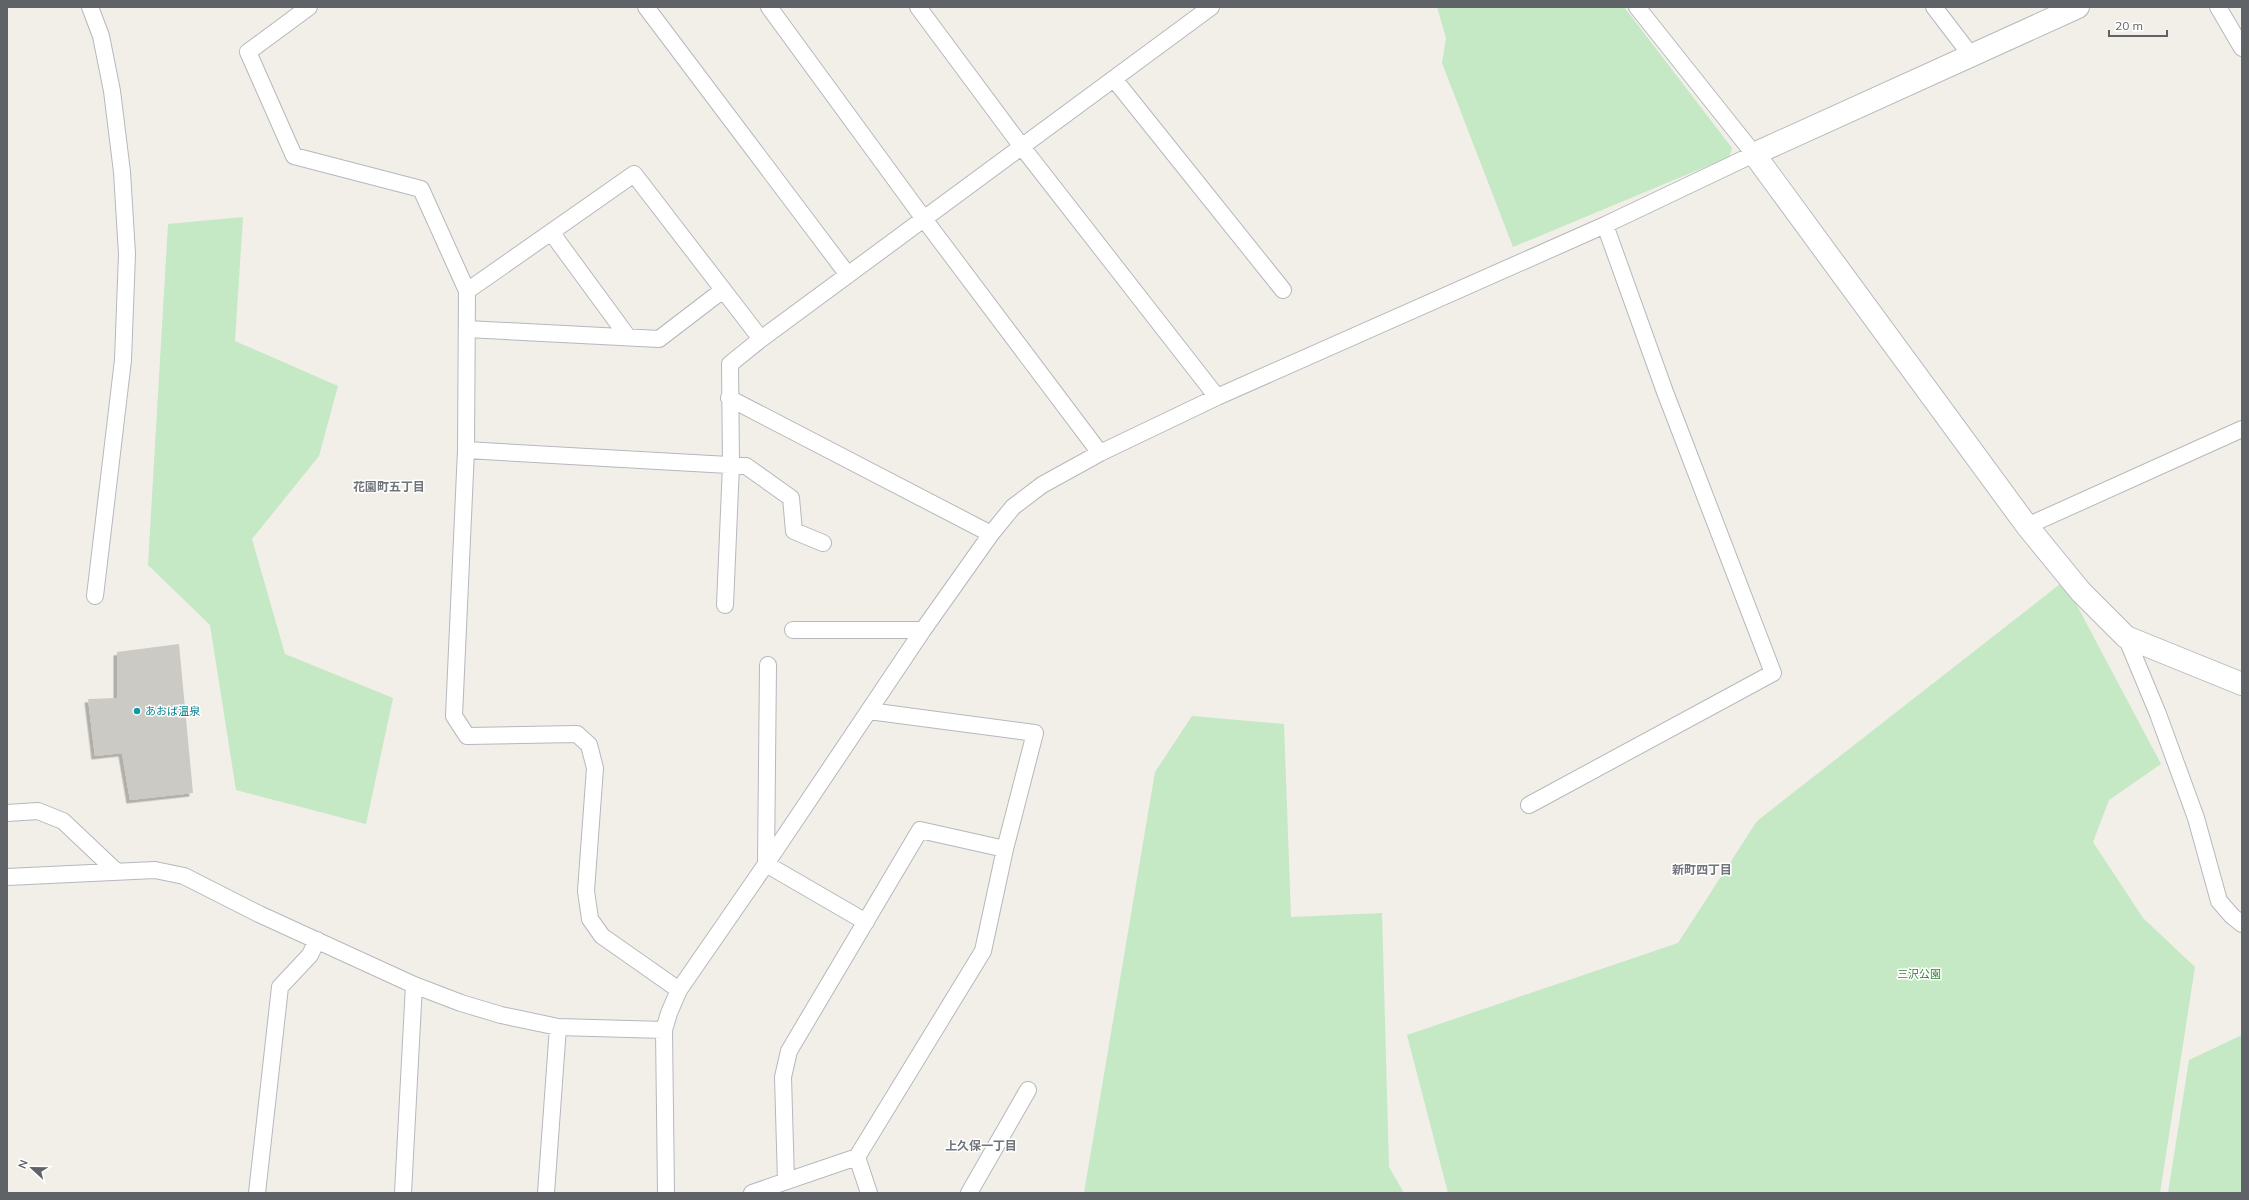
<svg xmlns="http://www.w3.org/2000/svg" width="2249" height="1200" font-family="Mulish,'Noto Sans JP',sans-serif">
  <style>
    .green { fill: #c5e8c5 }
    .building { fill: #cccac5; filter: url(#shadow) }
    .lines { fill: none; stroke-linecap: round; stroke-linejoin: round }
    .street-casing { stroke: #b5b8bc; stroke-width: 18 }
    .secondary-casing { stroke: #b6babf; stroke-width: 24 }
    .street { stroke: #fff; stroke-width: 16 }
    .secondary { stroke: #fff; stroke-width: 22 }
    .culture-dot { fill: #0f9aa8; stroke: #fff; stroke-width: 1.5 }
    .labels { text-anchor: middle; stroke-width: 3; stroke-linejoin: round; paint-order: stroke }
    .culture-label { font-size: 11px; fill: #0d838f; stroke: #fff; text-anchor: start }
    .park-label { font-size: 11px; fill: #348238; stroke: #fff }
    .neighbourhood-label { font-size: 12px; font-weight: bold; fill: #70757a; stroke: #fff }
  </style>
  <defs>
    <filter id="shadow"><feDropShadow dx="-3.5" dy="3.5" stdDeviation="0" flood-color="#0004"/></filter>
  </defs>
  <rect width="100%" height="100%" fill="#f1efe8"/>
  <!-- green -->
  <path class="green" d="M 1437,7 L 1624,7 L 1732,148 L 1729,157 L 1513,247 L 1442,63 L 1446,38 Z
    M 243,217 L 235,341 L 338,386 L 319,456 L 252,539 L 285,654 L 393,698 L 366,824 L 236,790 L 210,625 L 148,565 L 168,224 Z
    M 2064,581 L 2161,764 L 2109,800 L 2093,842 L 2143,918 L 2195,967 L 2160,1193 L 1448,1193 L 1407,1035 L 1678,943 L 1757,821 Z
    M 1192,716 L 1284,724 L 1291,917 L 1382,913 L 1389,1167 L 1404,1193 L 1084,1193 L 1155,772 Z
    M 2242,1035 L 2242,1193 L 2168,1193 L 2189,1060 Z"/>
  <!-- building -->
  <path class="building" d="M 179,644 L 193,793 L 130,800 L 122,753 L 95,756 L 88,699 L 117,698 L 117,652 Z"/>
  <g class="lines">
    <defs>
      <path id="street" d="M 90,7 L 101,36 L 112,91 L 122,172 L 127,254 L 123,360 L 95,596
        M 309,7 L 248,52 L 294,156 L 421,189 L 467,291 L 466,450 L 454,716 L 467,736 L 577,734 L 589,745 L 595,768 L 586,891 L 590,919 L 602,936 L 679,990
        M 646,7 L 848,275
        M 769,7 L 924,219 L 1100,453
        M 918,7 L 1022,147 L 1217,397
        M 1934,7 L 1970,54
        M 2218,7 L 2242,48
        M 1114,79 L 1283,290
        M 551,232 L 628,337
        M 467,291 L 634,174 L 761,339
        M 467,329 L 659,339 L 723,290
        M 729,398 L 991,534
        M 466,450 L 746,466 L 791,498 L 794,531 L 823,543
        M 2027,526 L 2242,429
        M 725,605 L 731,465 L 730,364 L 761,339 L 1211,7
        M 793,630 L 923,630
        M 2126,637 L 2158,714 L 2196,818 L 2219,901 L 2232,916 L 2242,924
        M 768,665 L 766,864 L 866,922
        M 1529,805 L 1773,673 L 1665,392 L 1605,225
        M 7,813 L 38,811 L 63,821 L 117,872
        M 7,877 L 155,870 L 184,876 L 259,914 L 414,985 L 461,1003 L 501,1015 L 558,1027 L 664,1030
        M 857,1157 L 869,1193
        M 786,1181 L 783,1077 L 789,1051 L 920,830 L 1005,849
        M 257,1193 L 280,987 L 310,955 L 317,940
        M 403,1193 L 414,985
        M 546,1193 L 558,1027
        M 666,1193 L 664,1030 L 669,1013 L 679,990 L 766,864 L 923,630 L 991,534 L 1013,507 L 1042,485 L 1100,453 L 1217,397 L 1605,225 L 1754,154 L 1637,7
        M 752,1193 L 857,1157 L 983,951 L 1005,849 L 1035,733 L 869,711
        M 969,1193 L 1028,1090"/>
      <path id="secondary" d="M 2078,7 L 1754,154 L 2027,526 L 2081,592 L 2126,637 L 2242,684"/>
    </defs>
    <!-- street casing -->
    <use href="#street" class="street-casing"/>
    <!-- secondary casing -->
    <use href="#secondary" class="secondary-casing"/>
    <!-- street -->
    <use href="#street" class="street"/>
    <!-- secondary -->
    <use href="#secondary" class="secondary"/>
  </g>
  <!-- markers -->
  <circle class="culture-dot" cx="137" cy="711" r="4"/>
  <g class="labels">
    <!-- culture labels -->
    <g class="culture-label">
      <text x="145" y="715">あおば温泉</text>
    </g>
    <!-- park labels -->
    <g class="park-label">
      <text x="1919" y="978">三沢公園</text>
    </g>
    <!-- neighbourhood labels -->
    <g class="neighbourhood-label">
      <text x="389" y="491">花園町五丁目</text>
      <text x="1702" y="874">新町四丁目</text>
      <text x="981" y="1150">上久保一丁目</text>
    </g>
  </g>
  <!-- border -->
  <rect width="2249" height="1200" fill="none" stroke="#5f6368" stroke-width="16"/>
  <!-- north arrow -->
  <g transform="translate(32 1168) rotate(292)" stroke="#ffffff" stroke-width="3" paint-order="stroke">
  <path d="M0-3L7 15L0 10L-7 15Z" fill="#5f6368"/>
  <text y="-6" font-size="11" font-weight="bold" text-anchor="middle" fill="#5f6368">N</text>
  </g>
  <!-- scale -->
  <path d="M2109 30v6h58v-6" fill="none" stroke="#5f6368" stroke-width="2"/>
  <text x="2115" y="30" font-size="12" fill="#5f6368" stroke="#ffffff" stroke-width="3" paint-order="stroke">20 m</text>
</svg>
